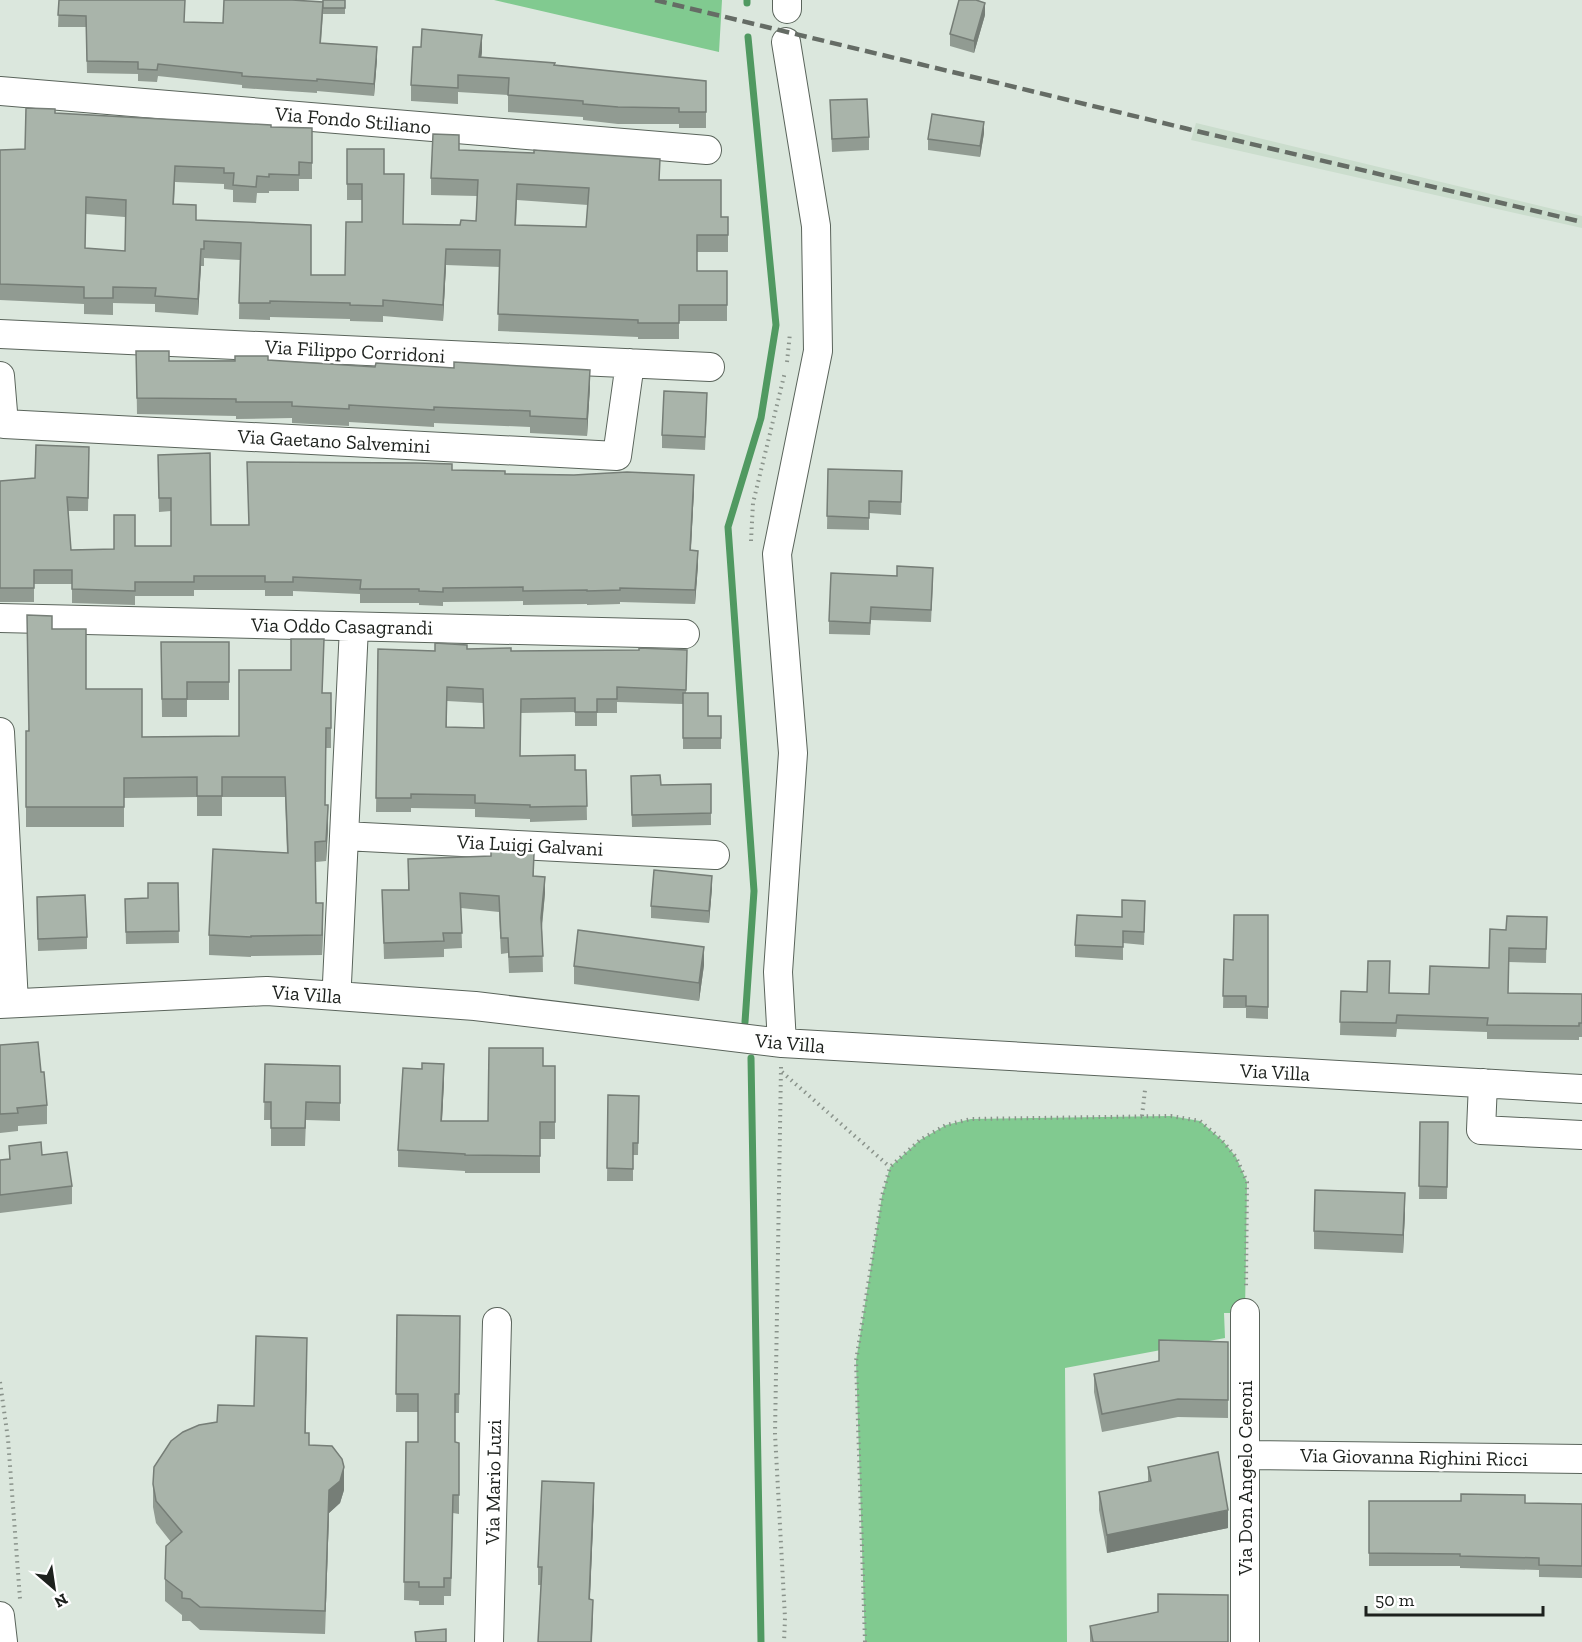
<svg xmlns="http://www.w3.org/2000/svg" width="1582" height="1642" font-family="'Zilla Slab',serif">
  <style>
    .built { fill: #cbddcd }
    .green { fill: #81ca90 }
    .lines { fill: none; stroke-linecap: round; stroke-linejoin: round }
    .stream { stroke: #509961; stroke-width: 7 }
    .minor-casing { stroke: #5a645b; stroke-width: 30 }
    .path { stroke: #8a938b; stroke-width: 4; stroke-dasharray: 1.5 4.5; stroke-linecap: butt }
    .minor { stroke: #fff; stroke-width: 28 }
    .rail { stroke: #656c65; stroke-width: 4.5; stroke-dasharray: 12 6; stroke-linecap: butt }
    .wall { fill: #919b92; fill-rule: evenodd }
    .shaded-wall { fill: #767e77 }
    .building { fill: #a9b4aa; stroke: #767e77; stroke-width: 1.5; fill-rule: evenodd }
    .labels { text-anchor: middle; stroke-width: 5; stroke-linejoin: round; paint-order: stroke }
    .street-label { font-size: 20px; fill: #1d211d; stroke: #fff }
  </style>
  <rect width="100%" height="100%" fill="#dbe7dd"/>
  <!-- built -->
  <path class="built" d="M 1196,123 L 1582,216 L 1582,228 L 1191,140 Z"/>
  <!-- green -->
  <path class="green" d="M 494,0 L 722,0 L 719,52 Z
    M 1171,1116 L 1200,1121 L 1223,1141 L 1236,1157 L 1247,1182 L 1245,1313 L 1224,1313 L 1225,1338 L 1065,1368 L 1067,1642 L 865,1642 L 856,1361 L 882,1196 L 890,1167 L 920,1140 L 946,1125 L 971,1119 Z"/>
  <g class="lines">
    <!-- stream -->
    <path class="stream" d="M 747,3 L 747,0
      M 745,1022 L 754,891 L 728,527 L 761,418 L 776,325 L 748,37
      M 751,1058 L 761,1642"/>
    <defs>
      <path id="minor" d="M 787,9 L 787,0
        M 0,91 L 707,150
        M 0,334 L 710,367
        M 0,376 L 4,424 L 617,456 L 630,363
        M 0,618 L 685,634
        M 0,732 L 14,1003
        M 344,836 L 715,855
        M 338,996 L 337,983 L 354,627
        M 0,1004 L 267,991 L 475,1006 L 782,1043 L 1582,1089
        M 782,1043 L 778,972 L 793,753 L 777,554 L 818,351 L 816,226 L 786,42
        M 1483,1083 L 1481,1130 L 1582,1135
        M 1246,1455 L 1582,1459
        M 0,1616 L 3,1642
        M 489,1642 L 497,1322
        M 1245,1642 L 1245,1313"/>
    </defs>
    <!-- minor casing -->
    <use href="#minor" class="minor-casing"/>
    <!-- path -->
    <path class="path" d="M 787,362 L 790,333
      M 751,541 L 753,503 L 785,372
      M 781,1067 L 775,1434 L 785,1618 L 784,1642
      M 782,1072 L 890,1167
      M 1142,1116 L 1145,1090
      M 0,1382 L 8,1439 L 20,1599
      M 865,1642 L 856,1361 L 882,1196 L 890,1167 L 920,1140 L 946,1125 L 971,1119 L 1171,1116 L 1200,1121 L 1221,1139 L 1236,1157 L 1247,1182 L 1246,1289"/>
    <!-- minor -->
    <use href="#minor" class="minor"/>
    <!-- rail -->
    <path class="rail" d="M 655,0 L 1188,129 L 1582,222"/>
  </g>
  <!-- wall -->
  <path class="wall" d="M 59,0 L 184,22 L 223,23 L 323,2 L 345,0 L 345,14 L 323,14 L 321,43 L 377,59 L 374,96 L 317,91 L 317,93 L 242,88 L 242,85 L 158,76 L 157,82 L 138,81 L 138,74 L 87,73 L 86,27 L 58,27 Z
    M 985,15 L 974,53 L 950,46 L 950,34 Z
    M 482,52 L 481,57 L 706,81 L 706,128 L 679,128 L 679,124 L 618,124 L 583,120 L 583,117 L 508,112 L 508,95 L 458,92 L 458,104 L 411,101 L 411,85 Z
    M 830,100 L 869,137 L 869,150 L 832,152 Z
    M 55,113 L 271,127 L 312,128 L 312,179 L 299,179 L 299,191 L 269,191 L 269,193 L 257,193 L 256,203 L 233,202 L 233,190 L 224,189 L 224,184 L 175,182 L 174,204 L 196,220 L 311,275 L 345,275 L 362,222 L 362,200 L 347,200 L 347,149 L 384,174 L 403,224 L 460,225 L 476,221 L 477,196 L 431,195 L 431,178 L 459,150 L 660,180 L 721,217 L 728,217 L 728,252 L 697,252 L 697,271 L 727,271 L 727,321 L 679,321 L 679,339 L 638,339 L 638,337 L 498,331 L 500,267 L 446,265 L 443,321 L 383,316 L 383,322 L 350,321 L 350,319 L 270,317 L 270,320 L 239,319 L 240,260 L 204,258 L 204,266 L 201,266 L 198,315 L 155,312 L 155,304 L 113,303 L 113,315 L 84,314 L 84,304 L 0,300 L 0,150 L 25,149 ZM 517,200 L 588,205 L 586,227 L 516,225 ZM 86,214 L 125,217 L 125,251 L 85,248 Z
    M 984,133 L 980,157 L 928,150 L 928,139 Z
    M 136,351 L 169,361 L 268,360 L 590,386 L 587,436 L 530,433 L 530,427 L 434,423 L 434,427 L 349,422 L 349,426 L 292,423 L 292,418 L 236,419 L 236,416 L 137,414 Z
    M 707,405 L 705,450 L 662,448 L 662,435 Z
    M 158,455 L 211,525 L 248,525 L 452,470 L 694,489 L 691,550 L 698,565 L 695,604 L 620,602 L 620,604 L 587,605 L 587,604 L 523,605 L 523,601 L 443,602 L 443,606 L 419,605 L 419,603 L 360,603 L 360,594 L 293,591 L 293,596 L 265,596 L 265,590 L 194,590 L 194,596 L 135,596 L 135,605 L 72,603 L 72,584 L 34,584 L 34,602 L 0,602 L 0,481 L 35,478 L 89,461 L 88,511 L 68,511 L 71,550 L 114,549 L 135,546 L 171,546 L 171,511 L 159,512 Z
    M 828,469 L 902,471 L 901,515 L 869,513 L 869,530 L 827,529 Z
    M 933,581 L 931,622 L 871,620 L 870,635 L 829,634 L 829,621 Z
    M 52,629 L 86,689 L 142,737 L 239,736 L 323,693 L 331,693 L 331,748 L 326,748 L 325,805 L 328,828 L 326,861 L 316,862 L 316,903 L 323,923 L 322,955 L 251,956 L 251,957 L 209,955 L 209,935 L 287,853 L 285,797 L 222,797 L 222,816 L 197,816 L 197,797 L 124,798 L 124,827 L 26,827 L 26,731 L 28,731 Z
    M 161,642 L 229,642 L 229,700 L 187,700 L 187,717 L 162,717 Z
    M 378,649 L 435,651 L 467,649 L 511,651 L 687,664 L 686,693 L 708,716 L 721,716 L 721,749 L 683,749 L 683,704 L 617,702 L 617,713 L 597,713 L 597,726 L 575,726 L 575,712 L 521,713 L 520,756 L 575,770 L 586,770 L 587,820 L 530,822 L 530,819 L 475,817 L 475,809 L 411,808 L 411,812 L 376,812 ZM 447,701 L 483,703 L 484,728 L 447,727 Z
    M 711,784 L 711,825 L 632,827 L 631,788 L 661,785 Z
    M 408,859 L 534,869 L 534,877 L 545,893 L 542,928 L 543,972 L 509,973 L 508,953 L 501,954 L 499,912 L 461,908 L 462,948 L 444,949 L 444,957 L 384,959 L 382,890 L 408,890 Z
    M 178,883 L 179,943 L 126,944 L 125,899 L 148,898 Z
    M 712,888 L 709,923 L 651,918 L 651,906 Z
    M 37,897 L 87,937 L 87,949 L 38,951 Z
    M 1145,913 L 1144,945 L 1123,943 L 1123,960 L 1075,957 L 1075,945 L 1122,917 Z
    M 1268,915 L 1268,1019 L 1246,1018 L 1246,1008 L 1223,1008 L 1224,959 L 1233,960 Z
    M 1547,917 L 1546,963 L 1509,962 L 1508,993 L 1582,994 L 1582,1037 L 1579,1037 L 1579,1040 L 1487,1039 L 1487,1032 L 1397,1029 L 1396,1037 L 1340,1035 L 1341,991 L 1429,994 L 1489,968 L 1506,930 Z
    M 704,965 L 699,1001 L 574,984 L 574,966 Z
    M 0,1045 L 41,1072 L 47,1105 L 47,1124 L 18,1126 L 18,1131 L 0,1133 Z
    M 265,1064 L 340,1066 L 340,1121 L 306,1120 L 305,1146 L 271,1146 L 271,1120 L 264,1120 Z
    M 543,1066 L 555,1066 L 555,1139 L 540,1139 L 540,1173 L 465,1173 L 465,1171 L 398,1167 L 398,1150 L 422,1069 L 444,1081 L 442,1121 L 488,1121 Z
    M 608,1095 L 639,1096 L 638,1155 L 633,1155 L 633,1181 L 607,1181 Z
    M 1420,1122 L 1448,1122 L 1447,1199 L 1419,1199 Z
    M 9,1146 L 42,1155 L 72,1186 L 72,1204 L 0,1213 L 0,1160 L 9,1159 Z
    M 1405,1212 L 1403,1253 L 1314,1249 L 1314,1231 Z
    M 397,1315 L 460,1316 L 459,1413 L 455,1413 L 455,1442 L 459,1443 L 459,1514 L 453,1513 L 451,1596 L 444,1596 L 444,1605 L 419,1605 L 419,1601 L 404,1600 L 406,1442 L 418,1442 L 418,1412 L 396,1412 Z
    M 1228,1342 L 1228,1418 L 1178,1417 L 1102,1432 L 1094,1392 L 1094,1374 L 1159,1361 Z
    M 307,1361 L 305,1433 L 309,1445 L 344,1490 L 340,1503 L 329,1513 L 325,1634 L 200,1630 L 190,1621 L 182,1621 L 182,1615 L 165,1601 L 165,1579 L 171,1542 L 156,1523 L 153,1507 L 153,1484 L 217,1422 L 254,1406 Z
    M 1148,1467 L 1228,1528 L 1107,1553 L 1099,1510 L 1099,1492 L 1148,1482 Z
    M 1369,1501 L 1582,1504 L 1582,1578 L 1539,1577 L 1539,1570 L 1460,1568 L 1460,1566 L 1369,1566 Z
    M 594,1502 L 590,1599 L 593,1618 L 592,1642 L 538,1642 L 541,1585 L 538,1585 L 538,1567 Z
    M 1090,1626 L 1228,1642 L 1090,1642 Z"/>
  <!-- shaded-wall -->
  <path class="shaded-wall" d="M 985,3 L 985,15 L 974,53 L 974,41 Z
    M 482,35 L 482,52 L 479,74 L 479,57 Z
    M 377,47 L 377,59 L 374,96 L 374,84 Z
    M 984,122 L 984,133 L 980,157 L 980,146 Z
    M 201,249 L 201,266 L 198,315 L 198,299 Z
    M 446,249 L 446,265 L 443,321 L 443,305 Z
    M 590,370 L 590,386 L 587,436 L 587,419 Z
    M 694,475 L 694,489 L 690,564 L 690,550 Z
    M 698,551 L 698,565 L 695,604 L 695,590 Z
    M 328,808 L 328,828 L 326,861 L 326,841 Z
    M 712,876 L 712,888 L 709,923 L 709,911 Z
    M 545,877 L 545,893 L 541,933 L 541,918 Z
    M 323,903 L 323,923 L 322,955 L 322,935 Z
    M 704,947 L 704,965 L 699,1001 L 699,983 Z
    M 444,1064 L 444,1081 L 441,1138 L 441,1121 Z
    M 1405,1193 L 1405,1212 L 1403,1253 L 1403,1235 Z
    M 307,1338 L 307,1361 L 305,1456 L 305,1433 Z
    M 344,1467 L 344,1490 L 340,1503 L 329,1513 L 325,1634 L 329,1490 Z
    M 594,1483 L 594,1502 L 589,1618 L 589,1599 Z
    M 1228,1510 L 1228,1528 L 1107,1553 L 1107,1535 Z"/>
  <!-- building -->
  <path class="building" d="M 59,0 L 185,0 L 184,22 L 223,23 L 224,0 L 292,0 L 323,2 L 320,43 L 377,47 L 374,84 L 317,79 L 317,81 L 242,76 L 242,73 L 158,64 L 157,70 L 138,69 L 138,62 L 87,61 L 86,16 L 58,15 Z
    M 323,0 L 345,0 L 345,8 L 323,8 Z
    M 959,0 L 976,0 L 985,3 L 974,41 L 950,34 Z
    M 422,29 L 482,35 L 479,57 L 555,63 L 554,65 L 706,81 L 706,112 L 679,112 L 679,108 L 618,107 L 583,104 L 583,101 L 508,95 L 509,78 L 458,75 L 458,88 L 411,85 L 413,47 L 421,47 Z
    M 867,99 L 869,137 L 832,139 L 830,100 Z
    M 26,108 L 55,109 L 55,113 L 271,125 L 271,127 L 312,128 L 312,163 L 299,162 L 299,175 L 269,174 L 269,177 L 257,176 L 256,187 L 233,185 L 234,173 L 224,173 L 224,168 L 175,166 L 173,204 L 196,205 L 196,220 L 311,225 L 311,275 L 345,275 L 346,222 L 362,222 L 362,184 L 347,184 L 347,149 L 384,149 L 384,174 L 404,174 L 403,224 L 460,225 L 461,220 L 476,221 L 478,180 L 431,178 L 433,134 L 459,135 L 459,150 L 534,153 L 534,150 L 660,159 L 659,180 L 721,180 L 721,217 L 728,217 L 728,235 L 697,235 L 697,271 L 727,271 L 727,305 L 679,305 L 679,323 L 638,323 L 638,320 L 498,314 L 500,250 L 446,249 L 443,305 L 383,300 L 383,306 L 350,305 L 350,303 L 270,301 L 270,303 L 239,303 L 241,243 L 204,241 L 204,249 L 201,249 L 198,299 L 155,296 L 156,288 L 113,287 L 113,298 L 84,298 L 84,287 L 0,284 L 0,150 L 25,149 ZM 517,184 L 589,188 L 586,227 L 515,225 ZM 86,197 L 126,200 L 125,251 L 85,248 Z
    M 932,114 L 984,122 L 980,146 L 928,139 Z
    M 136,351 L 169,351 L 169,361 L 235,361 L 235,356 L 268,356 L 268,360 L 375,367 L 376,363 L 454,368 L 454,362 L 590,370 L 587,419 L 530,416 L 530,411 L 434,407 L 434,410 L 349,405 L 349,409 L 292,406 L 292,402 L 236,402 L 236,399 L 137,398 Z
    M 664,391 L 707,393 L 705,437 L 662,435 Z
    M 36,445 L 89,447 L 88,498 L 67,497 L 71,550 L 114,549 L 114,515 L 135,515 L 135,546 L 171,546 L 171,498 L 159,498 L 158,455 L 210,453 L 211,525 L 249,525 L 247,462 L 416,463 L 452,464 L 452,470 L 505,471 L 505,474 L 574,475 L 627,472 L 694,475 L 690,550 L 698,551 L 695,590 L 620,588 L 620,590 L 587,591 L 587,590 L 523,591 L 523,587 L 443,588 L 443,592 L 419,591 L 419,589 L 360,589 L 361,580 L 293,577 L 293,582 L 265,582 L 265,576 L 194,576 L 194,582 L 135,582 L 135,591 L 72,589 L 72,570 L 34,570 L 34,588 L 0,588 L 0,481 L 35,478 Z
    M 828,469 L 902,471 L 901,502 L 869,501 L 869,518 L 827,516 Z
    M 897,566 L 933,568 L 931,610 L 871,607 L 870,623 L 829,621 L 831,573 L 897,576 Z
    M 27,615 L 52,616 L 52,629 L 86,629 L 86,689 L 142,689 L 142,737 L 239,736 L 239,670 L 291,670 L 291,639 L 324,639 L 322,693 L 331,693 L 331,728 L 326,728 L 325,805 L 328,805 L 328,808 L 326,841 L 315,842 L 316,903 L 323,903 L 322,935 L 251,936 L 251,937 L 209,935 L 213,849 L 288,853 L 285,777 L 222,777 L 222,796 L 197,796 L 197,777 L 124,778 L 124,807 L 26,807 L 26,731 L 29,731 Z
    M 161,642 L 229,642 L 229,682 L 187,682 L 187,699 L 162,699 Z
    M 435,643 L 467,645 L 467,649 L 511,648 L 511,651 L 639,650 L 639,648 L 687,650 L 686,690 L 617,687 L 617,699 L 597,699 L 597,712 L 575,712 L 575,698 L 521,699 L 520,756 L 575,755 L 575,770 L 586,770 L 587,806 L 530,807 L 530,805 L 475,803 L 475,795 L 411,794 L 411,798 L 376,798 L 378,649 L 435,651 ZM 447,687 L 483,689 L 484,728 L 446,727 Z
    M 683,693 L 708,693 L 708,716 L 721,716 L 721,738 L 683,738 Z
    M 660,775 L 661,785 L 711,784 L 711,813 L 632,815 L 631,776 Z
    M 491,850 L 534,854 L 533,876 L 545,877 L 541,918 L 543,956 L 509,957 L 508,938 L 501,938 L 499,896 L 460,893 L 462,933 L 443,933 L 444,941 L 384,943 L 382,890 L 409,890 L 408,859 L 491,856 Z
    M 654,870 L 712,876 L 709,911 L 651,906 Z
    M 148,883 L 178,883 L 179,931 L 126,932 L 125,899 L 148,898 Z
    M 85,895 L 87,937 L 38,939 L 37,897 Z
    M 1122,900 L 1145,901 L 1144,932 L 1123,931 L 1123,947 L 1075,945 L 1077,915 L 1122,917 Z
    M 1234,915 L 1268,915 L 1268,1007 L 1246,1006 L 1246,996 L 1223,996 L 1224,959 L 1233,960 Z
    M 1507,916 L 1547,917 L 1546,949 L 1509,948 L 1508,993 L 1582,994 L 1582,1023 L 1579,1023 L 1579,1026 L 1487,1025 L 1488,1018 L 1397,1015 L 1396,1023 L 1340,1022 L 1341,991 L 1367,992 L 1368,961 L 1390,961 L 1389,993 L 1429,994 L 1430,966 L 1489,968 L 1490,929 L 1506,930 Z
    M 578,930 L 704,947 L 699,983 L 574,966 Z
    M 38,1042 L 41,1072 L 44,1072 L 47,1105 L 17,1108 L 18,1113 L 0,1114 L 0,1045 Z
    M 489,1048 L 543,1048 L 543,1066 L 555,1066 L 555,1122 L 540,1122 L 540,1156 L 465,1155 L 465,1154 L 398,1150 L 403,1068 L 422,1069 L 422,1063 L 444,1064 L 441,1121 L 488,1121 Z
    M 265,1064 L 340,1066 L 340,1103 L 306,1102 L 305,1128 L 271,1128 L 271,1102 L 264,1102 Z
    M 608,1095 L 639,1096 L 638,1143 L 633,1143 L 633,1169 L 607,1168 Z
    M 1420,1122 L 1448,1122 L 1447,1187 L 1419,1186 Z
    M 41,1142 L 42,1155 L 67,1152 L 72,1186 L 0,1195 L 0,1160 L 10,1159 L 9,1146 Z
    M 1315,1190 L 1405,1193 L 1403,1235 L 1314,1231 Z
    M 397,1315 L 460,1316 L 459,1394 L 455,1394 L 455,1442 L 459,1443 L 459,1495 L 453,1495 L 451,1578 L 444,1578 L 444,1587 L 419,1587 L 419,1582 L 404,1582 L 406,1442 L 418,1442 L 418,1394 L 396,1394 Z
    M 256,1336 L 307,1338 L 305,1433 L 309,1433 L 309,1445 L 332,1446 L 342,1459 L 344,1467 L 340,1481 L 329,1490 L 325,1611 L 200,1607 L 190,1599 L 182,1598 L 182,1592 L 165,1579 L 166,1546 L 182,1532 L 156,1501 L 153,1484 L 154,1467 L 171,1441 L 183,1432 L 199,1425 L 217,1422 L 218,1405 L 254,1406 Z
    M 1159,1340 L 1228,1342 L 1228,1400 L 1178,1399 L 1102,1414 L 1094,1374 L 1159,1361 Z
    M 1218,1452 L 1228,1510 L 1107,1535 L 1099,1492 L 1151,1481 L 1148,1467 Z
    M 542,1481 L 594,1483 L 589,1599 L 593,1600 L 591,1642 L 538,1642 L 542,1567 L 538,1567 Z
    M 1461,1494 L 1525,1495 L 1525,1503 L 1582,1504 L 1582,1566 L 1539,1565 L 1539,1558 L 1460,1556 L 1460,1554 L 1369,1553 L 1369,1501 L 1461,1501 Z
    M 1158,1594 L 1228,1595 L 1228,1642 L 1093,1642 L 1090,1626 L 1158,1612 Z
    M 446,1629 L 446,1642 L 416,1642 L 415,1632 Z"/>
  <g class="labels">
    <!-- street labels -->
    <g class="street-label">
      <text transform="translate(353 120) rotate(5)" y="7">Via Fondo Stiliano</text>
      <text transform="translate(355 351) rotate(3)" y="7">Via Filippo Corridoni</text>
      <text transform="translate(334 441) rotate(3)" y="7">Via Gaetano Salvemini</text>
      <text transform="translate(342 626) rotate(1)" y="7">Via Oddo Casagrandi</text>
      <text transform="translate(530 845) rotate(3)" y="7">Via Luigi Galvani</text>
      <text transform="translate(307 994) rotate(4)" y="7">Via Villa</text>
      <text transform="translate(790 1043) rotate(5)" y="7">Via Villa</text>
      <text transform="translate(1275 1072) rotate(3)" y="7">Via Villa</text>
      <text transform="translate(1414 1457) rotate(1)" y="7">Via Giovanna Righini Ricci</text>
      <text transform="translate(1245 1478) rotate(-90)" y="7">Via Don Angelo Ceroni</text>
      <text transform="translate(493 1482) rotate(-89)" y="7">Via Mario Luzi</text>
    </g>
  </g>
  <!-- north arrow -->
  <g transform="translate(54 1588) rotate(151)" stroke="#ffffff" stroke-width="4.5" paint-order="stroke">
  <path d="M0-4.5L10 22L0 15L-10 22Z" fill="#1d211d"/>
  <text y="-9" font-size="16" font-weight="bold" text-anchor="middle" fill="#1d211d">N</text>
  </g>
  <!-- scale -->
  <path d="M1366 1606v9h177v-9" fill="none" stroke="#1d211d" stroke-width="3"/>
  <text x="1375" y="1606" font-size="18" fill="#1d211d" stroke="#ffffff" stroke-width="4.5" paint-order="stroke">50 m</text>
</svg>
